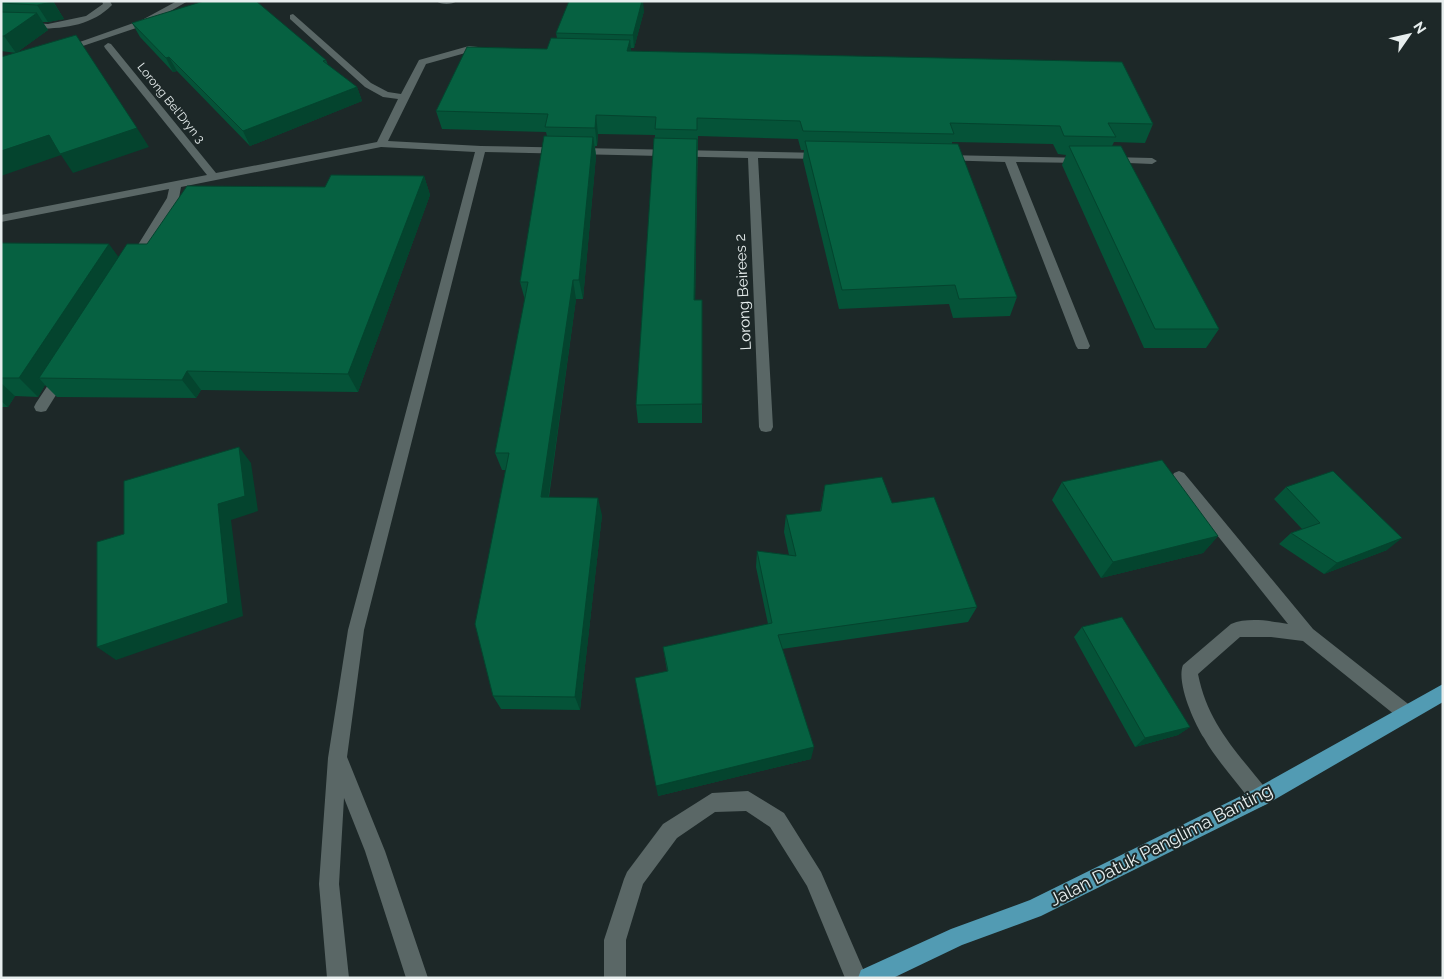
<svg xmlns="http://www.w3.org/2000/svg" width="1444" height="979" font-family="Raleway,sans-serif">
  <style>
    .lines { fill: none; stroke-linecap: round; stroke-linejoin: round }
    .minor { fill: #5a6766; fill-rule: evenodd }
    .major { fill: #529bb3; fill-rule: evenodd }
    .wall { fill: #055338 }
    .shaded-wall { fill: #04442e }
    .building { fill: #066141; stroke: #04442e }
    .labels { text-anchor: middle; stroke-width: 4; stroke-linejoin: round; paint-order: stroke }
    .far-street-label { font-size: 12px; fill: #e7eeee; stroke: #1d2828 }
    .street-label { font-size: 15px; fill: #e7eeee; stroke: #1d2828 }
    .near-street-label { font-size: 18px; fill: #e7eeee; stroke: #1d2828 }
  </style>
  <rect width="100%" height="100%" fill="#1d2828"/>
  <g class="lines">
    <!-- minor -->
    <path class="minor" d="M 102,1 L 110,1 L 112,5 C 84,34 38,29 1,27 L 1,21 L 48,24 L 86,16 L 103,4 Z
      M 177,1 L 188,1 L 148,24 L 65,52 L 59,52 L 57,50 L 142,20 Z
      M 436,1 L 457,1 C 452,5 441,5 436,1 Z
      M 293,14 L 371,83 L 388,92 L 401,94 L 419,60 L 469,46 L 487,48 L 487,52 L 469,52 L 426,64 L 388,141 L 481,146 L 823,153 L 828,156 L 823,159 L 758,158 L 773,427 L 771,431 L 766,432 L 761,431 L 759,427 L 748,158 L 485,152 L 364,630 L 347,757 L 385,851 L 428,978 L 406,978 L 365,851 L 344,798 L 339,884 L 349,978 L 327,978 L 319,884 L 328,758 L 348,630 L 475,152 L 381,147 L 181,187 L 179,198 L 138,264 L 134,265 L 128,261 L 167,198 L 169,189 L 1,222 L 1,215 L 207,175 L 105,48 L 104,46 L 108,43 L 111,44 L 216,173 L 377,142 L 398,99 L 383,97 L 365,87 L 290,19 L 290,15 Z
      M 944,155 L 1087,158 L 1088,160 L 1087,162 L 1083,163 L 1016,162 L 1090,346 L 1088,349 L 1078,349 L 1076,346 L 1005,162 L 940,160 L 939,158 L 940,156 Z
      M 1109,157 L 1152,158 L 1157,161 L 1152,164 L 1105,162 L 1104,160 L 1105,158 Z
      M 61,371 L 66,373 L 68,376 L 66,379 L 46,411 L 41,412 L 36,411 L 34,407 L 36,403 L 56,373 Z
      M 1179,471 L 1184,473 L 1313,629 L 1412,707 L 1415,713 L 1412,719 L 1406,722 L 1400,719 L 1303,641 L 1271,637 L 1240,637 L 1198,674 C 1208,724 1236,751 1267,790 L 1270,797 L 1267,804 L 1260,807 L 1253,804 C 1237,782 1217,761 1204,738 C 1194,723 1176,682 1183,665 L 1231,624 C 1248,617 1271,621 1288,624 L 1174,481 L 1172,477 L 1174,473 Z
      M 748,791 L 784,813 L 821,872 L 867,978 L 845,978 L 807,886 L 770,827 L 746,811 L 715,812 L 677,838 L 643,884 L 626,940 L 626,978 L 604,978 L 604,940 L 624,879 L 627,872 L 663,824 L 712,793 Z"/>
    <!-- major -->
    <path class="major" d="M 1443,684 L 1443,702 L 1267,804 L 1041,916 L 962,945 L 893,978 L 858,978 L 861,970 L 951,929 L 1030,900 L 1253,790 Z"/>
  </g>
  <!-- wall -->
  <path class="wall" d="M 1,1 L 53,1 L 64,19 L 48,22 L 42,22 L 48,30 L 16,53 L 1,51 Z
    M 644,11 L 634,48 L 631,48 L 631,51 L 1153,124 L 1145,143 L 1114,142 L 1112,146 L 1219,329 L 1206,348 L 1144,348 L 1062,165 L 1066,155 L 1058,154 L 1053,144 L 952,142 L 952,144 L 1017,297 L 1010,316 L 953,318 L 949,304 L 839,309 L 803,160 L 804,150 L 801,150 L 798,139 L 698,136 L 695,300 L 702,300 L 702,423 L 638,423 L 636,405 L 655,135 L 598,134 L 597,146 L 595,146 L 596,156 L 583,299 L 576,299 L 549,497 L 602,515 L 580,710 L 501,709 L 493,696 L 505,470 L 502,470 L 495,453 L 525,300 L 520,282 L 547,136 L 546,132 L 442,129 L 436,111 L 547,49 L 557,38 L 556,33 Z
    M 132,23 L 326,60 L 328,65 L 357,87 L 362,101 L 250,146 L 177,71 L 173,72 L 140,37 Z
    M 424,176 L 430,195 L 358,392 L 201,390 L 196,398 L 57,397 L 45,385 L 38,397 L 15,396 L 8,407 L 1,407 L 1,243 L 119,257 L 147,244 L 325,187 Z
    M 1062,482 L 1218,536 L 1203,553 L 1101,578 L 1052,500 Z
    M 825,485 L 892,503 L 977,607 L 968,622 L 782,649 L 811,759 L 658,796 L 667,671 L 663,647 L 768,624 L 756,567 L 757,551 L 789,555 L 784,532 L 786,515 L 820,511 Z
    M 1286,487 L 1387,550 L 1324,574 L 1279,544 L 1291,533 L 1302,529 L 1274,499 Z
    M 1082,627 L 1190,727 L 1178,735 L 1135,747 L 1074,637 Z"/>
  <!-- shaded-wall -->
  <path class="shaded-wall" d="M 642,1 L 643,1 L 644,11 L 634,48 L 633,35 Z
    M 53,2 L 64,19 L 48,22 L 37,5 Z
    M 37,13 L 48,30 L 16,53 L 4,36 Z
    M 630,40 L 632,58 L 627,51 Z
    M 169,57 L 177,71 L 173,72 L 166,58 Z
    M 357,87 L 362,101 L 250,146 L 243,131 Z
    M 596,115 L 598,134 L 597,146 L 595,128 Z
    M 137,128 L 149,147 L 73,173 L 61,155 L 1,176 L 1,151 L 49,135 Z
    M 593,137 L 596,156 L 583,299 L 579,280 Z
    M 697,139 L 697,158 L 695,319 L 694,300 Z
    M 424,176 L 430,195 L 358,392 L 348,374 Z
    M 109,244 L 123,263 L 39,378 L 45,385 L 38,397 L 19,378 Z
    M 573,280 L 576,299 L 546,514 L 541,497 Z
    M 187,371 L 201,390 L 196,398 L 182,380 Z
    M 1,383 L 15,396 L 8,407 L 1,401 Z
    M 239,447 L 251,463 L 258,511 L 231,520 L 243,616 L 116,660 L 97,647 L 218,504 Z
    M 598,498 L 602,515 L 580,710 L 575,697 Z
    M 1218,536 L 1203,553 L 1101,578 L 1113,562 Z
    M 1402,538 L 1387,550 L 1324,574 L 1337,563 Z
    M 1190,727 L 1178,735 L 1135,747 L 1145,738 Z
    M 814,747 L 811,759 L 658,796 L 656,786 Z"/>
  <!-- building -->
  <path class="building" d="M 1,1 L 53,1 L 53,2 L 37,5 L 1,3 Z
    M 204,1 L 256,1 L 326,60 L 323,61 L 357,87 L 243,131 L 169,57 L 166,58 L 132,23 Z
    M 569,1 L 642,1 L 633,35 L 556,33 Z
    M 1,12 L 37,13 L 4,36 L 1,36 Z
    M 76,35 L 137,128 L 60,154 L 49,135 L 1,151 L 1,57 Z
    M 551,38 L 630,40 L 627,51 L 1122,62 L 1153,124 L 1108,123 L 1116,137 L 1064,136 L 1060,126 L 950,123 L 954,134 L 803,131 L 800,121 L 697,118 L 697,130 L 655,129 L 656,117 L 596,115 L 595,128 L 545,127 L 548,114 L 436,111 L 467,47 L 547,49 Z
    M 544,136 L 593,137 L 579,280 L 573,280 L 541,497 L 598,498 L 575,697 L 493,696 L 475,624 L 509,453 L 495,453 L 528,282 L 520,282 Z
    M 654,138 L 697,139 L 694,300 L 702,300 L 702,404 L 636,405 Z
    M 805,141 L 958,144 L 1017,297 L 959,299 L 955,285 L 842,290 Z
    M 1069,146 L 1121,146 L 1219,329 L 1155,329 Z
    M 331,175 L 424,176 L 348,374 L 187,371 L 182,380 L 39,378 L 127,244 L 147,244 L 187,186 L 325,187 Z
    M 1,243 L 109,244 L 19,378 L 1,378 Z
    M 239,447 L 245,496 L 218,504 L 228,603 L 97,647 L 97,542 L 124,534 L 124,481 Z
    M 1162,460 L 1218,536 L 1113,562 L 1062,482 Z
    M 1333,471 L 1402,538 L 1337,563 L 1291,533 L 1320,523 L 1286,487 Z
    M 882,477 L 892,503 L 934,497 L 977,607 L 778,635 L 814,747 L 656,786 L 635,678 L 668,671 L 663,647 L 772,623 L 757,551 L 796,556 L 786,515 L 821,511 L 825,485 Z
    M 1122,617 L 1190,727 L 1145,738 L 1082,627 Z"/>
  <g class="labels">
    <!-- far-street labels -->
    <g class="far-street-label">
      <text transform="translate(171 103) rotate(51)" y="4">Lorong Bel'Dryn 3</text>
    </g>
    <!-- street labels -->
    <g class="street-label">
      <text transform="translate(743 292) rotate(-93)" y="5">Lorong Beirees 2</text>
    </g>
    <!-- near-street labels -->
    <g class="near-street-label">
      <text transform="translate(1161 845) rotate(-27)" y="6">Jalan Datuk Panglima Banting</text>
    </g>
  </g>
  <!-- border -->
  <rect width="1444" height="979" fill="none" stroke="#e7eeee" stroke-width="5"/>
  <!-- north arrow -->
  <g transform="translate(1409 35) rotate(56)" stroke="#1d2828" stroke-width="4" paint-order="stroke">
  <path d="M0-4L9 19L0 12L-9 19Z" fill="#e7eeee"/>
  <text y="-8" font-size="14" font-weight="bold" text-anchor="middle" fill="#e7eeee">N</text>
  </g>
</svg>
